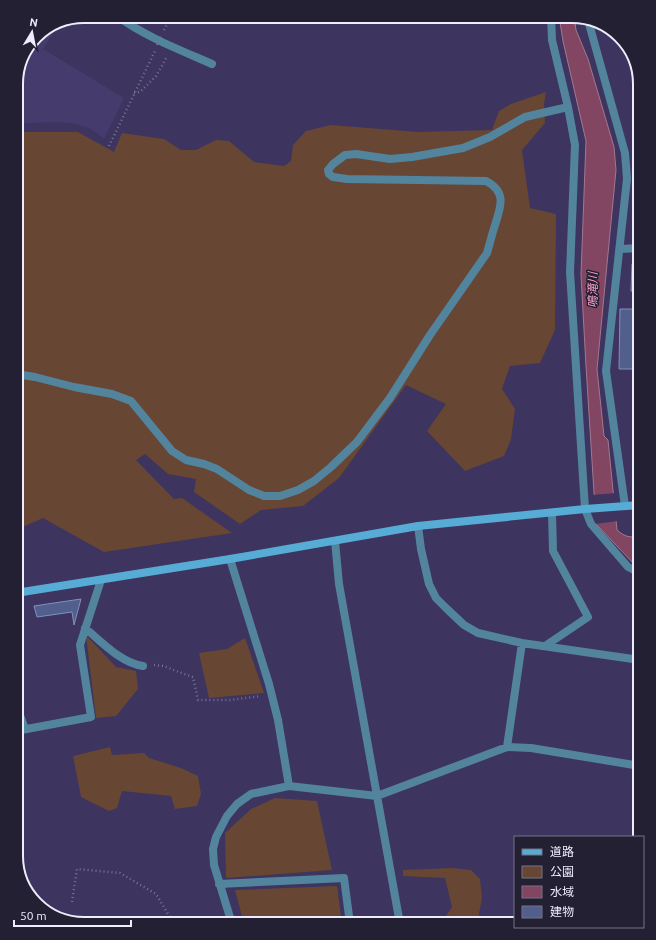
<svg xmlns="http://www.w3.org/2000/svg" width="656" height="940" font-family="Ubuntu,'Noto Sans JP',sans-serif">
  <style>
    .built { fill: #453b6d }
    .green { fill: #674633 }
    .water { fill: #824662; stroke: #a37890 }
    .pier { fill: #3d345f }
    .building { fill: #525f8c; stroke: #8290c0 }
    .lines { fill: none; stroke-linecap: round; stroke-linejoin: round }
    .path { stroke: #797294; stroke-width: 2.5; stroke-dasharray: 1 3; stroke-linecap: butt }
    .lane { stroke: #52849e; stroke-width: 8 }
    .street { stroke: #52849e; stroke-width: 8 }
    .secondary { stroke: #57acd5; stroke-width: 8 }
    .path-bridge { stroke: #797294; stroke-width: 2.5; stroke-dasharray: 1 3; stroke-linecap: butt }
    .labels { text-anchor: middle; stroke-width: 3; stroke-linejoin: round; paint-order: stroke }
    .water-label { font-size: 12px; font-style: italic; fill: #fda1ca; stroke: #232033 }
    .rim { fill: none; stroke: #efedfd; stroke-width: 2 }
  </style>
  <rect width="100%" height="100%" fill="#3d345f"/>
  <!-- built -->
  <path class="built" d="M 55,27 L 56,28 L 43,49 L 124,98 L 104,139 L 91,129 L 77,124 L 59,122 L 28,123 L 16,125 L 16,79 L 23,54 L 39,33 Z"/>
  <!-- green -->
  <path class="green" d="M 546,92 L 544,104 L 545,123 L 522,150 L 530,208 L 556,214 L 555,330 L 540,363 L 510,366 L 502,389 L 515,409 L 511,439 L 504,456 L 465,471 L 427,431 L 446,404 L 406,385 L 339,478 L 303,506 L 261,510 L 240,524 L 194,492 L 196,479 L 168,474 L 145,454 L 136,460 L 174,499 L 182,498 L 232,533 L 104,552 L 43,518 L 16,530 L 16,132 L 78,132 L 114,152 L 122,133 L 164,139 L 181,150 L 196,150 L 216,140 L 229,141 L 254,162 L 284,166 L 291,161 L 293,145 L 306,131 L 331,125 L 418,132 L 492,130 L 499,111 L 511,104 Z
    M 86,635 L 116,667 L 136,671 L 138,689 L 116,716 L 96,718 Z
    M 245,638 L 264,693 L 209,698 L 199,653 L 227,649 Z
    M 110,747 L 112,755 L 144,753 L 149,758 L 181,768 L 198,776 L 201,794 L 197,806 L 175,809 L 171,796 L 122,791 L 117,808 L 109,811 L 81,797 L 73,756 Z
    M 275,798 L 317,801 L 332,870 L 226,878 L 225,833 L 251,809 Z
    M 452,868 L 471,870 L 480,879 L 482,898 L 479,914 L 480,924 L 448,924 L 446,916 L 452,907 L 445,878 L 403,876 L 403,870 Z
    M 337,886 L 342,924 L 244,924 L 235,890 Z"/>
  <!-- water -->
  <path class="water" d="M 559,16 L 574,16 L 576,30 L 588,59 L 614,147 L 616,170 L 597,369 L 604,436 L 608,440 L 617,530 C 625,537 630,538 640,536 L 640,568 L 635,565 L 596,524 L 586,366 L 581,275 L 586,141 L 563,41 Z"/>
  <!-- pier -->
  <path class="pier" d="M 615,493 L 618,521 L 595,524 L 592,495 Z"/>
  <!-- building -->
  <path class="building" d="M 632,264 L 640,264 L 640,291 L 631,291 Z
    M 620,309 L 640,309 L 640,369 L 619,369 Z
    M 81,599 L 74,625 L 72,612 L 37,617 L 34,606 Z"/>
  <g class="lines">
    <!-- path -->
    <path class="path" d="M 164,30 L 171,16
      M 134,93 L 140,92 L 156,76 L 163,64 L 167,56
      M 109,146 L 155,51
      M 154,665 L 164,666 L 176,671 L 193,677 L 198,700 L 230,700 L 261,696
      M 72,902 L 77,869 L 120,873 L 156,894 L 174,924 L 173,924"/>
    <!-- lane -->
    <path class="lane" d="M 117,16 C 146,37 180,50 212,64"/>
    <!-- street -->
    <path class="street" d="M 551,16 L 552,40 L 568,107 L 575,145 L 570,272 L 585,509 L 591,524 L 628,567 L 640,573
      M 588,20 L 625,153 L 627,179 L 606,371 L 625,506
      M 620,249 L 640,248
      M 16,374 L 35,377 L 74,387 L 112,394 L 131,401 L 172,451 L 186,460 L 204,464 L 217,469 L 249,490 L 264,496 L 280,496 L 298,490 L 314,481 L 331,467 L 357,442 L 390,398 L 430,335 L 487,253 C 490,243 492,234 495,225 C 501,206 507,192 486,181 L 347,179 L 333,177 L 329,174 L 328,170 L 333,164 L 345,155 L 356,154 L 390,159 L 412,157 L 463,148 L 490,137 L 525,117 L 568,107
      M 418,526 L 421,549 L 429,584 L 436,598 L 447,609 L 464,625 L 478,633 L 522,643 L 640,660
      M 335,541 L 339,584 L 400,924
      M 230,559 L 269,684 L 278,720 L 289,786
      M 85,628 C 102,642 121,663 143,666
      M 545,646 L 588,617 L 553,551 L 552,513
      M 16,704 L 25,729
      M 16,731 L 91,717 L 80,645 L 101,580
      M 507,747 L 522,643
      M 219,884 L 344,878 L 350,924
      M 232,924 L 214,865 L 213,849 L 216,837 L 227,816 L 237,804 L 251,794 L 289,786 L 377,796 L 507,747 L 531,748 L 640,766"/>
    <!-- secondary -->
    <path class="secondary" d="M 16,593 L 230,559 L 418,526 L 585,509 L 640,505"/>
    <!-- path-bridge -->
    <path class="path-bridge" d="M 157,45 L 162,34"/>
  </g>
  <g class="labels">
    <!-- water labels -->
    <g class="water-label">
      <text transform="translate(593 290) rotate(-90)" y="4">鳴滝川</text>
    </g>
  </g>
  <!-- crop -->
  <path d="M0 0H656V940H0ZM84 23H572A61 61 0 0 1 633 84V856A61 61 0 0 1 572 917H84A61 61 0 0 1 23 856V84A61 61 0 0 1 84 23Z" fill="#232033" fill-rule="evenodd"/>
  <path class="rim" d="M84 23H572A61 61 0 0 1 633 84V856A61 61 0 0 1 572 917H84A61 61 0 0 1 23 856V84A61 61 0 0 1 84 23Z"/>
  <!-- legend -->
  <rect x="514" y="836" width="130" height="92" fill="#232033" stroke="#757284"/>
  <rect x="522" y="849" width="20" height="6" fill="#57acd5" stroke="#757284"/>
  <text x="550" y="856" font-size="12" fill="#efedfd">道路</text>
  <rect x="522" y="866" width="20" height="12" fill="#674633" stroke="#757284"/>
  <text x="550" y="876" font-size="12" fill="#efedfd">公園</text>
  <rect x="522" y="886" width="20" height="12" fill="#824662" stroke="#757284"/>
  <text x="550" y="896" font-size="12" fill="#efedfd">水域</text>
  <rect x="522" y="906" width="20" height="12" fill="#525f8c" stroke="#757284"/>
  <text x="550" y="916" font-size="12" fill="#efedfd">建物</text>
  <!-- north arrow -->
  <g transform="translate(32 32) rotate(10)" stroke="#232033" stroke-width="3" paint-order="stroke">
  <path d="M0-3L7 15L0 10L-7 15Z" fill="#efedfd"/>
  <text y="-6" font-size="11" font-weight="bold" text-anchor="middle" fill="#efedfd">N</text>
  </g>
  <!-- scale -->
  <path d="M14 920v6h117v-6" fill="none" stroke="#efedfd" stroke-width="2"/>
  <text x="20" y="920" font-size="12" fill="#efedfd" stroke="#232033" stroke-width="3" paint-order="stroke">50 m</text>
</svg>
